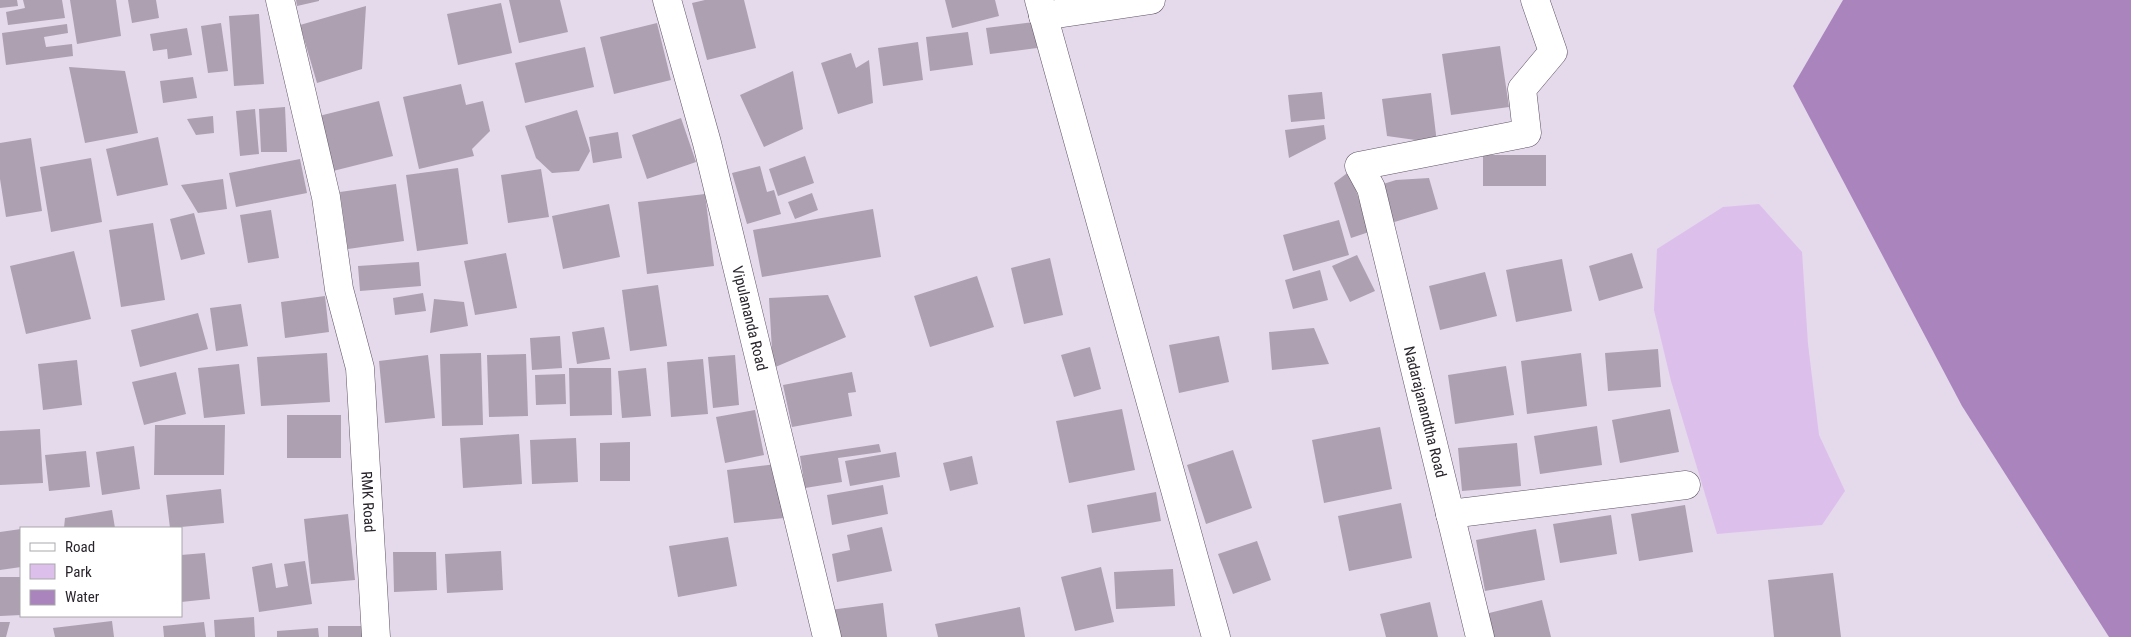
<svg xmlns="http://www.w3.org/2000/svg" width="2131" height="637" font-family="'Roboto Condensed',sans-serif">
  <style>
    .green { fill: #ddbfec }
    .water { fill: #aa84bd }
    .building { fill: #aca0b1 }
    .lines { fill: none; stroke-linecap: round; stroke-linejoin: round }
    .street-casing { stroke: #605565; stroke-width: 29 }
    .street { stroke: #fff; stroke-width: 28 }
    .labels { text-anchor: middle; stroke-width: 4; stroke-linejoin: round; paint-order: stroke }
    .street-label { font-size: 15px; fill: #2a252c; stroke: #fff }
  </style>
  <rect width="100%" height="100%" fill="#e5d9ec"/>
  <!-- green -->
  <path class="green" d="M 1759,204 L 1802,252 L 1808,344 L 1819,435 L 1845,491 L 1822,525 L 1717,534 L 1671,381 L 1654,310 L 1657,249 L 1723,207 Z"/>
  <!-- water -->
  <path class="water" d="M 1843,0 L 2131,0 L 2131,637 L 2109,637 L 1962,406 L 1793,86 Z"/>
  <!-- building -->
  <path class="building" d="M 0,0 L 17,0 L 18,6 L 0,8 Z
    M 23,0 L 62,0 L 65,18 L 8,25 L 6,12 L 25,8 Z
    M 70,0 L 116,0 L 121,36 L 77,44 Z
    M 128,0 L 156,0 L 159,18 L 132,23 Z
    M 296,0 L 319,0 L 319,1 L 297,6 Z
    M 509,0 L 560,0 L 568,32 L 519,43 Z
    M 705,0 L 744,0 L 756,48 L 707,60 L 692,3 Z
    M 945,0 L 995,0 L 999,16 L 952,28 Z
    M 501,3 L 512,53 L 458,65 L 447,14 Z
    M 366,6 L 362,69 L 317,83 L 300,25 Z
    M 259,14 L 264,84 L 234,86 L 229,16 Z
    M 1034,22 L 1037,48 L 990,54 L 986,28 Z
    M 221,23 L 228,71 L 208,73 L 201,26 Z
    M 657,23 L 671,80 L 614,94 L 600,37 Z
    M 67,24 L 68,33 L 44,37 L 46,47 L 72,44 L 73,56 L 6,65 L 2,33 Z
    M 187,28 L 192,55 L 168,59 L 167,49 L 153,51 L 150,34 Z
    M 968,32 L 973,65 L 930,71 L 926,37 Z
    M 918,42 L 923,80 L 883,86 L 878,48 Z
    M 1500,46 L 1509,107 L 1451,115 L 1442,54 Z
    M 585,47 L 594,87 L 525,103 L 515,63 Z
    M 851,53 L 856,68 L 869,60 L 873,103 L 838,114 L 821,63 Z
    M 69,67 L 125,71 L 138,133 L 85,143 Z
    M 793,71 L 803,129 L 764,147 L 740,95 Z
    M 193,77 L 197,98 L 163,103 L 160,81 Z
    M 461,84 L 466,105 L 483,101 L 490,131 L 472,149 L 474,156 L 419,169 L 403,97 Z
    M 1322,92 L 1325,119 L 1291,122 L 1288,95 Z
    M 1431,93 L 1437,143 L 1387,136 L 1382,99 Z
    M 379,101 L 393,156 L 333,171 L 319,116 Z
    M 285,107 L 287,152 L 261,152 L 259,109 Z
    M 255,109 L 259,154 L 240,156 L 236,111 Z
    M 577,110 L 590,151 L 579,171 L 552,173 L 536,158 L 525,126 Z
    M 213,116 L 214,133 L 196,135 L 187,119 Z
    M 681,118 L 696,162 L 647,179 L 632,135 Z
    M 1324,125 L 1326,139 L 1289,158 L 1285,130 Z
    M 618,132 L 622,158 L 593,163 L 589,137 Z
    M 158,137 L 168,185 L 117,196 L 106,149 Z
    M 31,138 L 42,211 L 6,217 L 0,179 L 0,143 Z
    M 1483,155 L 1546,155 L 1546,186 L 1483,186 Z
    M 805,156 L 814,183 L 778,196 L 769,169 Z
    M 91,158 L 102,222 L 51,232 L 40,167 Z
    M 300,159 L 307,193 L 236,207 L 229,173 Z
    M 760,166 L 767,192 L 774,190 L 781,214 L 747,224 L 732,173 Z
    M 458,168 L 468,244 L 417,251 L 406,175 Z
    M 541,169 L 549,217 L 508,223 L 501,175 Z
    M 1350,171 L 1369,232 L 1351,238 L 1334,183 Z
    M 1429,178 L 1438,209 L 1391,223 L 1380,185 L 1396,180 Z
    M 223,179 L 227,209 L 198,213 L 181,185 Z
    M 396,184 L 404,241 L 348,249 L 340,192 Z
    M 812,193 L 818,210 L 795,219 L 788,202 Z
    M 705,194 L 714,266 L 647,274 L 638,202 Z
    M 609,204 L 620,257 L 563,269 L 552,216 Z
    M 873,209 L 881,257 L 762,277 L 753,230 Z
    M 271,210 L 279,258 L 248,263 L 240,215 Z
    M 194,213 L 205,254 L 181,260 L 170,219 Z
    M 1339,220 L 1349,255 L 1293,271 L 1283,235 Z
    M 153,223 L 165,300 L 121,307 L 109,230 Z
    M 74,251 L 91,319 L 26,334 L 10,266 Z
    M 506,253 L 517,308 L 475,315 L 464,261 Z
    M 1632,253 L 1643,288 L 1599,301 L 1589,266 Z
    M 1357,255 L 1375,291 L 1350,302 L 1332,266 Z
    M 1050,258 L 1063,315 L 1024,324 L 1011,268 Z
    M 1562,259 L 1572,311 L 1516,322 L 1506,270 Z
    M 419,262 L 421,286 L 360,291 L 358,266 Z
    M 1320,270 L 1328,300 L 1293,309 L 1285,280 Z
    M 1485,272 L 1497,316 L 1440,330 L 1429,286 Z
    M 977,276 L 994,327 L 930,347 L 914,296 Z
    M 658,285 L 667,346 L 630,351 L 622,290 Z
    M 423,293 L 426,311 L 395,315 L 393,298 Z
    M 828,295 L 846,337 L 773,368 L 769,298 Z
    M 325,296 L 329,332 L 285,338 L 281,302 Z
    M 434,299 L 464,302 L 468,326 L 430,333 Z
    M 241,304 L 248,346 L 216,351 L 210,308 Z
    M 198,313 L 208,349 L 140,367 L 131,330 Z
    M 604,327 L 610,359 L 577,364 L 572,332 Z
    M 1314,328 L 1329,364 L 1272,370 L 1269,332 Z
    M 560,336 L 562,368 L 532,370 L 530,338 Z
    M 1219,336 L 1229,382 L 1179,393 L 1169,345 Z
    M 1090,347 L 1101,389 L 1074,397 L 1061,355 Z
    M 1658,349 L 1661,387 L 1608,391 L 1605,353 Z
    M 327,353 L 330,402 L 261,406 L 257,357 Z
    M 481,353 L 483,425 L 442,426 L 440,354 Z
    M 1581,353 L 1587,406 L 1527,414 L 1521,361 Z
    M 526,354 L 528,416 L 489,417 L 487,355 Z
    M 428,355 L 435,418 L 385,423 L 379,361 Z
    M 735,355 L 739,405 L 713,408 L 708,357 Z
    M 703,359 L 708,414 L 671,417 L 667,362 Z
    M 77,360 L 82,405 L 43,410 L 38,364 Z
    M 239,364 L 245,414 L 204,418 L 198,368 Z
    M 1506,366 L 1514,415 L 1455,424 L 1448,375 Z
    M 569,368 L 611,368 L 612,415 L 570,416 Z
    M 646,368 L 651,416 L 622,418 L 618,371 Z
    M 176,372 L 186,414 L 144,425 L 132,382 Z
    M 852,372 L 856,392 L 848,393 L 852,416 L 792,427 L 783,385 Z
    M 565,374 L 566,404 L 536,405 L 535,375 Z
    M 1122,409 L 1135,470 L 1069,483 L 1056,421 Z
    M 1670,409 L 1679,452 L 1620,463 L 1612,420 Z
    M 755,410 L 764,455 L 725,463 L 716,417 Z
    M 287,415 L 341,415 L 341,458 L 287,458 Z
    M 155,425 L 225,425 L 224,475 L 154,475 Z
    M 1597,426 L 1602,465 L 1540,474 L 1534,436 Z
    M 1380,427 L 1392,489 L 1324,503 L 1312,440 Z
    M 40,429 L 43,483 L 0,485 L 0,431 Z
    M 519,434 L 522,484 L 463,488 L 460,438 Z
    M 576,438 L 578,482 L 532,484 L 530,440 Z
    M 630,442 L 630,481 L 600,481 L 600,443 Z
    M 1517,443 L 1521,486 L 1462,491 L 1458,448 Z
    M 879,444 L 881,452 L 838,458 L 842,482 L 805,488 L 800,456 Z
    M 134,446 L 140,489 L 102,495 L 96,452 Z
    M 1233,450 L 1252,508 L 1206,524 L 1187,465 Z
    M 86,451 L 90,487 L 49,491 L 45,455 Z
    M 896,452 L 900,477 L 850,486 L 845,461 Z
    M 972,456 L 978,484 L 950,491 L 943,463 Z
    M 777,464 L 784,518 L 734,523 L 727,470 Z
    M 883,485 L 888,514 L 832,525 L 827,495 Z
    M 221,489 L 224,523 L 170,528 L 166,495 Z
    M 1156,492 L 1161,521 L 1092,533 L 1087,505 Z
    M 1401,503 L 1412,558 L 1349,571 L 1338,516 Z
    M 1685,505 L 1693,552 L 1639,561 L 1631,514 Z
    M 112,510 L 115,528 L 64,528 L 65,518 Z
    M 348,514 L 355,580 L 311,584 L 304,519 Z
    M 1611,515 L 1617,554 L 1560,563 L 1553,524 Z
    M 882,527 L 892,571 L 837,582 L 832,554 L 850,550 L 847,535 Z
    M 21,529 L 21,567 L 0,570 L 0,532 Z
    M 1536,529 L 1545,580 L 1485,591 L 1476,540 Z
    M 728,537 L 737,586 L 678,597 L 669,546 Z
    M 1257,541 L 1271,580 L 1233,594 L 1218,554 Z
    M 501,551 L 503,590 L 447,593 L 445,554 Z
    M 393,552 L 436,552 L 437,590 L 394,592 Z
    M 205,553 L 210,599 L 181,602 L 181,555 Z
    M 305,561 L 312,604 L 259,612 L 252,567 L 272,563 L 276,588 L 288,586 L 284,564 Z
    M 1101,567 L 1114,622 L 1075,631 L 1061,577 Z
    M 1173,569 L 1175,606 L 1116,609 L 1114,572 Z
    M 1833,573 L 1841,637 L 1774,637 L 1768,580 Z
    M 0,577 L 21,577 L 21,615 L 0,616 Z
    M 1542,600 L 1551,637 L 1491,637 L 1485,614 Z
    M 1430,602 L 1438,637 L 1386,637 L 1380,614 Z
    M 883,603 L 887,637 L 833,637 L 830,610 Z
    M 1020,607 L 1025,637 L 938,637 L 935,624 Z
    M 254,617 L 255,637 L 215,637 L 214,620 Z
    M 112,621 L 114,637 L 55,637 L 53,628 Z
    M 0,622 L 10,622 L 6,637 L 0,637 Z
    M 204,622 L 206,637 L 164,637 L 163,626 Z
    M 328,626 L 366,626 L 367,637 L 328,637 Z
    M 318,628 L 319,637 L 277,637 L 277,631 Z"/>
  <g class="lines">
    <defs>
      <g id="street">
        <path id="s1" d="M 280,0 L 326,197 L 339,289 L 360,368 L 376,637"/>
        <path id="s2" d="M 667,0 L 707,143 L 827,637"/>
        <path d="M 1039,0 L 1216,637"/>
        <path d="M 1043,16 L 1151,0"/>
        <path d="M 1450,514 L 1686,485"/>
        <path d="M 1480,637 L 1371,188 L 1359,166 L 1527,133 L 1522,89 L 1553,52 L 1535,0"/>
      </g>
    </defs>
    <!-- street casing -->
    <use href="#street" class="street-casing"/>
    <!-- street -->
    <use href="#street" class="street"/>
  </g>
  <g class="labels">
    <!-- street labels -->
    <g class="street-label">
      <text dy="5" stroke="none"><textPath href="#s2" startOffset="329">Vipulananda Road</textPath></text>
      <text transform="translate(1425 412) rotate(76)" y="5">Nadarajanandtha Road</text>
      <text dy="5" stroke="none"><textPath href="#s1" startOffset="511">RMK Road</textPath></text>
    </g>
  </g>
  <!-- legend -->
  <rect x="20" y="527" width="162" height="90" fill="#ffffff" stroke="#aaa8ab"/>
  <rect x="30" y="543" width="25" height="8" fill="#ffffff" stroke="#aaa8ab"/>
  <text x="65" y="552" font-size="15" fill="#2a252c">Road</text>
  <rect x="30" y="564" width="25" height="15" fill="#ddbfec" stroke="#aaa8ab"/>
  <text x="65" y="577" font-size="15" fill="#2a252c">Park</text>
  <rect x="30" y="590" width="25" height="15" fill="#aa84bd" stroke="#aaa8ab"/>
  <text x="65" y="602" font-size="15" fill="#2a252c">Water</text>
</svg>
